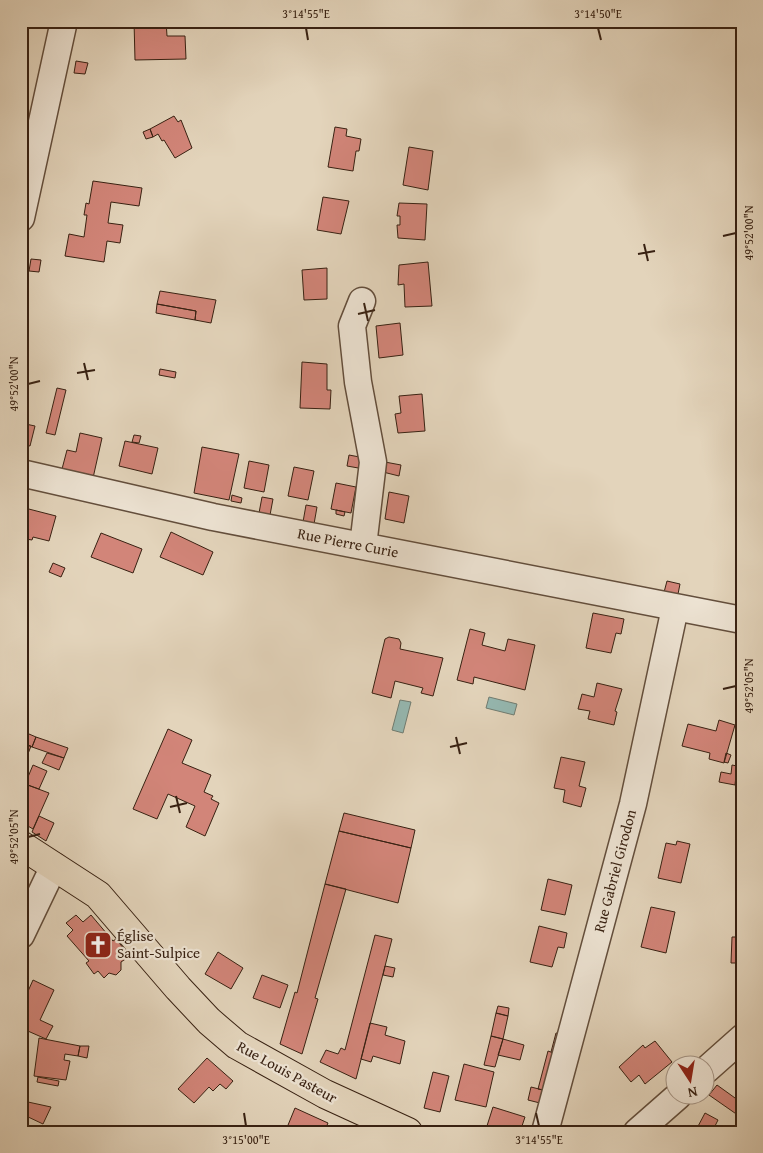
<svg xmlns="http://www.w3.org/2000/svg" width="763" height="1153" font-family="'Gentium Book Plus',serif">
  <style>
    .water { fill: #95b8b1; stroke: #707c71 }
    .building { fill: #d28579; stroke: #382112 }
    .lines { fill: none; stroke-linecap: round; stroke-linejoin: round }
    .minor-casing { stroke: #634e3c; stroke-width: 29 }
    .major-casing { stroke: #382112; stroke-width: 30 }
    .minor { stroke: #ede3d3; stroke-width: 26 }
    .major { stroke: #e3d4bb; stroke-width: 28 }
    .ticks { fill: none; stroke: #382112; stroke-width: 2 }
    .labels { text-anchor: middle; stroke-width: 4.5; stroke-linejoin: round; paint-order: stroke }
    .street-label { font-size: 15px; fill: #382112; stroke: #ede3d3 }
    .poi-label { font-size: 15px; fill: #382112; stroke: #ede3d3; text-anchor: start }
    .neatline { fill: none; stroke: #382112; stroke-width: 2 }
    .ticks-label { font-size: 12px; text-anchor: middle; fill: #382112 }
  </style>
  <rect width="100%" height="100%" fill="#e3d4bb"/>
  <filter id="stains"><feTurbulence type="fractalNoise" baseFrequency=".004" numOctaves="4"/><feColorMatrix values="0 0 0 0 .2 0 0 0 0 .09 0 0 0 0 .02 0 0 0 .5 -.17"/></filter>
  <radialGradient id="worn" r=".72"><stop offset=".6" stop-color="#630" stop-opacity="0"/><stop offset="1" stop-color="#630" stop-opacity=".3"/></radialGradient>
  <!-- water -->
  <path class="water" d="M 489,697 L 517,704 L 514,715 L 486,708 Z
    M 400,700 L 411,702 L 403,733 L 392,730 Z"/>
  <!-- building -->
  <path class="building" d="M 134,21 L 166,21 L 167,36 L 185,36 L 186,59 L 135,60 Z
    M 76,61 L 88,63 L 85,74 L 74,73 Z
    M 174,116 L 178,122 L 181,120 L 192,148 L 175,158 L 164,140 L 162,141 L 158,134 L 153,137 L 150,129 Z
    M 335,127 L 347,129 L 346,136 L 361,139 L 359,151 L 356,151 L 353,171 L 328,167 Z
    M 150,129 L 153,137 L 146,139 L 143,132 Z
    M 409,147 L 433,151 L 428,190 L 403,185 Z
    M 93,181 L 142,188 L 139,206 L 111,202 L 108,223 L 123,225 L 120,243 L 107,241 L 104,262 L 65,256 L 69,234 L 84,237 L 87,215 L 84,215 L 86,203 L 89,204 Z
    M 323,197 L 349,201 L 341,234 L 317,230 Z
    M 399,203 L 427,204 L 425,240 L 398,238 L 397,225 L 400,225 L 400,216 L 397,216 Z
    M 31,259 L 41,260 L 39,272 L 29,271 Z
    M 428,262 L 432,306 L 405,307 L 404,284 L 398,285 L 399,265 Z
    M 327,268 L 327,299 L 304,300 L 302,270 Z
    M 160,291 L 216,300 L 211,323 L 195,320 L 196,311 L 157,304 Z
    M 157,304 L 196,311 L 195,320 L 156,313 Z
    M 400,323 L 403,355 L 379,358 L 376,326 Z
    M 302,362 L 327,364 L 327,390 L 331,390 L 330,409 L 300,408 Z
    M 160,369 L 176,372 L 175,378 L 159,375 Z
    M 57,388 L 66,390 L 55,435 L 46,433 Z
    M 422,394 L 425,431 L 398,433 L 395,414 L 401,413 L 399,396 Z
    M 21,423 L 35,426 L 30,446 L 21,444 Z
    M 80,433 L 102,438 L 93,478 L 62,469 L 67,450 L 76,452 Z
    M 134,435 L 141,436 L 139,443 L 132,442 Z
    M 125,441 L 158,448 L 152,474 L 119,466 Z
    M 202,447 L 239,454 L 229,500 L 194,493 Z
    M 349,455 L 365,458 L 364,469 L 347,466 Z
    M 249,461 L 269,465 L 264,492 L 244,488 Z
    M 385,462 L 401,465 L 399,476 L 383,472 Z
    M 294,467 L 314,471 L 308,500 L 288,496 Z
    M 336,483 L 356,487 L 351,513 L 331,509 Z
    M 389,492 L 409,496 L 404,523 L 385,519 Z
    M 232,495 L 242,498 L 241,503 L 231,501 Z
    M 262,497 L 273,499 L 270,515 L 259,513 Z
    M 306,505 L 317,507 L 314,524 L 303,522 Z
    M 21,507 L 56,516 L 49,541 L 33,537 L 32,540 L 26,539 L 27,535 L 21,534 Z
    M 336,510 L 345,512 L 344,516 L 336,514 Z
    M 171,532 L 213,552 L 203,575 L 160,557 Z
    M 101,533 L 142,549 L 133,573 L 91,557 Z
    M 53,563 L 65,568 L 61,577 L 49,572 Z
    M 667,581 L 680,584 L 677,599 L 663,596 Z
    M 593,613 L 624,619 L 621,634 L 616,633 L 611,653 L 586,648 Z
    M 470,629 L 485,633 L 482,645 L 505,651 L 508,639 L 535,645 L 525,690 L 474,677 L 473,684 L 457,680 Z
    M 389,637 L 399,639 L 401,643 L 400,649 L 443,658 L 433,696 L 421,693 L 423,688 L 395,681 L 391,698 L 372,693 L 385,639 Z
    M 597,683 L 622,689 L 615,711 L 617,712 L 614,725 L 588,719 L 590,711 L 578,709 L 582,694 L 594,697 Z
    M 719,720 L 735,725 L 724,763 L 709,759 L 710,753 L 682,746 L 688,724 L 716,731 Z
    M 168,729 L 192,740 L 182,763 L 211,775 L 204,792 L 213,796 L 211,799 L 219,803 L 205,836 L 186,827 L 195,806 L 168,794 L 157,819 L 133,809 Z
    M 22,731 L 36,737 L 32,747 L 21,743 Z
    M 36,737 L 68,748 L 64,758 L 32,747 Z
    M 21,743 L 31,746 L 21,772 Z
    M 47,753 L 64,758 L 59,770 L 42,763 Z
    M 726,753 L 731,755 L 728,763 L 724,762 Z
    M 561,757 L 585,762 L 579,786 L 586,788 L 581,807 L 563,802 L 565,790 L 554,788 Z
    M 33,765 L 47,771 L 39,789 L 25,784 Z
    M 732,765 L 737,766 L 735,785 L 719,782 L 721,772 L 731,774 Z
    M 25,784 L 49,793 L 33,829 L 21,822 L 21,793 Z
    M 344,813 L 415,830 L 411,848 L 339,831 Z
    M 39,816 L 54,823 L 46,841 L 32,832 Z
    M 339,831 L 411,848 L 398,903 L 325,884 Z
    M 677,841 L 690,844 L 681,883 L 658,878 L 666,843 L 676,845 Z
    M 548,879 L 572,885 L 565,915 L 541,910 Z
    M 325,884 L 346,889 L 315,998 L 318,999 L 302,1054 L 280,1044 L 295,992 L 297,993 Z
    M 651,907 L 675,912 L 666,953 L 641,947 Z
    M 76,915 L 83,922 L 91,915 L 113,941 L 116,939 L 124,949 L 121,951 L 127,958 L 121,962 L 121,970 L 116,975 L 109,973 L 104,978 L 98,971 L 94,974 L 86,963 L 89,961 L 67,936 L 73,930 L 66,923 Z
    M 539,926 L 567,933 L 564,948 L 558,947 L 552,967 L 530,962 Z
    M 375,935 L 392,939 L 356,1079 L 320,1062 L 326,1050 L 338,1054 L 341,1048 L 345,1050 Z
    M 732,937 L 742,937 L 742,963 L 731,963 Z
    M 218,952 L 243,968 L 231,989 L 205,974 Z
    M 385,966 L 395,968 L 393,977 L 383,975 Z
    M 262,975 L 288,985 L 280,1008 L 253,998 Z
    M 33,980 L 54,990 L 40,1020 L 53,1026 L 46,1039 L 21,1028 L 21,1007 Z
    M 498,1006 L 509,1008 L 508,1016 L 496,1013 Z
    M 496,1013 L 508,1016 L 503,1039 L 491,1036 Z
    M 370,1023 L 387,1027 L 385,1035 L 405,1041 L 400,1064 L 373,1056 L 371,1062 L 361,1059 Z
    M 556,1033 L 561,1034 L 556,1054 L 551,1052 Z
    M 491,1036 L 503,1039 L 495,1067 L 484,1065 Z
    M 39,1038 L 80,1046 L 78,1056 L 65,1054 L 64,1060 L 70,1061 L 66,1080 L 34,1076 Z
    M 503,1039 L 524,1045 L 520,1060 L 498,1055 Z
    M 655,1041 L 672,1062 L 645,1084 L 639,1075 L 631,1082 L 619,1067 L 643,1045 L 645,1048 Z
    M 80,1046 L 89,1046 L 87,1058 L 78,1056 Z
    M 548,1051 L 556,1054 L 547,1091 L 538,1089 Z
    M 207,1058 L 233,1081 L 226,1089 L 220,1084 L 213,1091 L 209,1087 L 194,1103 L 178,1089 Z
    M 464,1064 L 494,1072 L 486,1107 L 455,1100 Z
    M 433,1072 L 449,1076 L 440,1112 L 424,1108 Z
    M 38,1077 L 59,1081 L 58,1086 L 37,1082 Z
    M 717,1085 L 742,1103 L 742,1118 L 709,1095 Z
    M 531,1087 L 547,1091 L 544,1104 L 528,1100 Z
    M 21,1101 L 28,1102 L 24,1115 L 27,1116 L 22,1132 Z
    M 28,1102 L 51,1107 L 43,1124 L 24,1115 Z
    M 493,1107 L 525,1117 L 520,1132 L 493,1132 L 486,1129 Z
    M 295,1108 L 328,1123 L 324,1132 L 286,1130 Z
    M 705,1113 L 718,1120 L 715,1126 L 726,1132 L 695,1132 Z
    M 144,1128 L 159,1130 L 159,1132 L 143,1132 Z"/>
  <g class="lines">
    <defs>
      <path id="minor" d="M 21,218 L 64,21
        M 362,301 L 352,326 L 358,382 L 373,462 L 363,546
        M 21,473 L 213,517 L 742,620
        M 21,935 L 54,866
        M 706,1070 L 742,1038
        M 545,1132 L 633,804 L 675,608
        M 637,1132 L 678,1096"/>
      <path id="major" d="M 21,845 L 98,895 L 178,988 L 209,1021 L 237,1045 L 325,1094 L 408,1132"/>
    </defs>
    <!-- minor casing -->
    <use href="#minor" class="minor-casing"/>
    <!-- major casing -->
    <use href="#major" class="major-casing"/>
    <!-- minor -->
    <use href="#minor" class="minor"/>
    <!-- major -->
    <use href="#major" class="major"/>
  </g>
  <!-- ticks -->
  <path class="ticks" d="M 306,28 L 308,40M 598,28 L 601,40M 723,236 L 736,233M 644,244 L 648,261M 638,254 L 655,251M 364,303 L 368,321M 358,314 L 375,310M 84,363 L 88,380M 77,373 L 95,370M 28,384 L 40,381M 723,689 L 736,686M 456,737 L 460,754M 450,747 L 467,743M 176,796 L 180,813M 170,807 L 187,803M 28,837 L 40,834M 244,1113 L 246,1126M 536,1113 L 539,1126"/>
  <!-- icons -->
  <defs>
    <symbol id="church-square" viewBox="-11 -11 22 22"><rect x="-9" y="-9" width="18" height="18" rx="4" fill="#8f2418" stroke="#ede3d3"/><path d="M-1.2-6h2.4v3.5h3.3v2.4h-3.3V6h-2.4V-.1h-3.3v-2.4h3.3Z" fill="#fff"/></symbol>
  </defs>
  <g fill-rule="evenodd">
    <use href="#church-square" x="82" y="929" width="32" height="32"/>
  </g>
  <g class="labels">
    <!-- street labels -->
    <g class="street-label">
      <text transform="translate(348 543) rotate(11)" y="5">Rue Pierre Curie</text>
      <text transform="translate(615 871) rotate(-75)" y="5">Rue Gabriel Girodon</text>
      <text transform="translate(287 1072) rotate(29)" y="5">Rue Louis Pasteur</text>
    </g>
    <!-- poi labels -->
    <g class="poi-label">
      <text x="117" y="941">Église<tspan x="117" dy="17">Saint-Sulpice</tspan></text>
    </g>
  </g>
  <!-- margin -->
  <rect width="763" height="1153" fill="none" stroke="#e3d4bb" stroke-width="55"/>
  <!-- north arrow -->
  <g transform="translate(690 1080) rotate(168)"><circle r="24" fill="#ede3d3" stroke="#a59586"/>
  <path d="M0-4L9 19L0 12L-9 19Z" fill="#8f2418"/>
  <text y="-8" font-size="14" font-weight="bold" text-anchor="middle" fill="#382112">N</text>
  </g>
  <rect x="28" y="28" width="708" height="1098" class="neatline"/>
  <g class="ticks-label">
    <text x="306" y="18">3°14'55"E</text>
    <text x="598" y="18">3°14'50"E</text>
    <text transform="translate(749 233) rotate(-90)" y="4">49°52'00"N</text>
    <text transform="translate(14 384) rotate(-90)" y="4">49°52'00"N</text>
    <text transform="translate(749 686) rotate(-90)" y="4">49°52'05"N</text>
    <text transform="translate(14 837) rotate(-90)" y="4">49°52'05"N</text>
    <text x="246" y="1144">3°15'00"E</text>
    <text x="539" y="1144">3°14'55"E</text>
  </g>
  <rect width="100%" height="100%" filter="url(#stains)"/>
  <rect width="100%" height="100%" fill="url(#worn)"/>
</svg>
